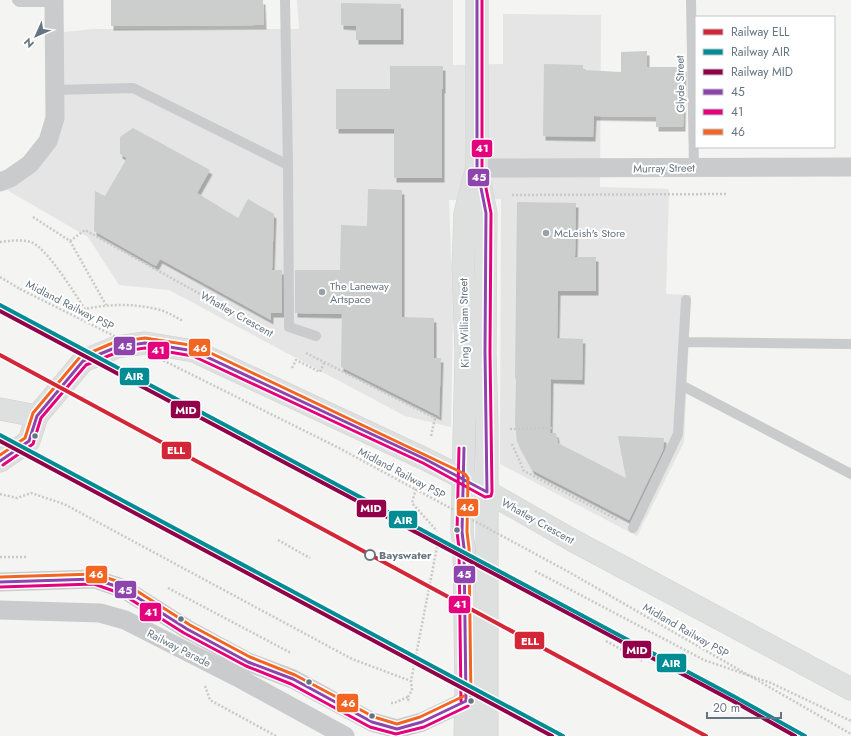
<svg xmlns="http://www.w3.org/2000/svg" width="851" height="736" font-family="Jost,sans-serif">
  <style>
    .built { fill: #e4e5e4 }
    .building { fill: #cccdcd; filter: url(#shadow) }
    .lines { fill: none; stroke-linecap: round; stroke-linejoin: round }
    .primary-casing { stroke: #d1d2d2; stroke-width: 23 }
    .path { stroke: #c8c9c8; stroke-width: 2.5; stroke-dasharray: 2 2; stroke-linecap: butt }
    .lane { stroke: #cacbcc; stroke-width: 10 }
    .street { stroke: #cacbcc; stroke-width: 19 }
    .primary { stroke: #dedfdf; stroke-width: 22 }
    .path-bridge { stroke: #c8c9c8; stroke-width: 2.5; stroke-dasharray: 2 2; stroke-linecap: butt }
    .bus-1-casing { stroke: #fff; stroke-width: 6 }
    .bus-2-casing { stroke: #fff; stroke-width: 6 }
    .bus-3-casing { stroke: #fff; stroke-width: 6 }
    .bus-1 { stroke: #8e44ad; stroke-width: 3 }
    .bus-2 { stroke: #e5007d; stroke-width: 3 }
    .bus-3 { stroke: #f26522; stroke-width: 3 }
    .rail-1-casing { stroke: #fff; stroke-width: 7 }
    .rail-2-casing { stroke: #fff; stroke-width: 7 }
    .rail-3-casing { stroke: #fff; stroke-width: 7 }
    .rail-1 { stroke: #d32737; stroke-width: 4 }
    .rail-2 { stroke: #008c95; stroke-width: 4 }
    .rail-3 { stroke: #910048; stroke-width: 4 }
    .poi-dot { fill: #97a1a8; stroke: #fff; stroke-width: 1.5 }
    .bus-dot { fill: #657480; stroke: #fff; stroke-width: 1.5 }
    .stop-dot { fill: #fff; stroke: #657480; stroke-width: 2 }
    .labels { text-anchor: middle; stroke-width: 4; stroke-linejoin: round; paint-order: stroke }
    .street-label { font-size: 11px; fill: #657480; stroke: #fff }
    .poi-label { font-size: 11px; fill: #657480; stroke: #fff; text-anchor: start }
    .stop-label { font-size: 11px; font-weight: bold; fill: #657480; stroke: #fff; text-anchor: start }
    .line-badge { stroke: #fff; stroke-width: 1.5 }
    .badge-label { font-size: 11px; text-anchor: middle; font-weight: bold; fill: #fff }
  </style>
  <defs>
    <filter id="shadow"><feDropShadow dx="2.5" dy="4.5" stdDeviation="0" flood-color="#0004"/></filter>
  </defs>
  <rect width="100%" height="100%" fill="#f4f4f2"/>
  <!-- built -->
  <path class="built" d="M 297,0 L 453,0 L 453,65 L 503,64 L 503,14 L 601,15 L 600,187 L 669,189 L 666,294 L 691,295 L 684,442 L 637,536 L 500,464 L 501,199 L 449,200 L 453,316 L 451,427 L 405,416 L 169,290 L 119,285 L 88,237 L 0,186 L 48,141 L 54,33 L 93,29 L 299,29 Z"/>
  <!-- building -->
  <path class="building" d="M 111,0 L 263,0 L 264,25 L 111,26 Z
    M 341,3 L 401,4 L 401,40 L 356,40 L 356,26 L 341,25 Z
    M 647,51 L 647,67 L 684,67 L 683,127 L 656,127 L 656,117 L 594,116 L 593,137 L 543,136 L 544,64 L 583,65 L 583,70 L 621,72 L 621,52 Z
    M 390,66 L 443,66 L 443,89 L 442,89 L 442,178 L 394,178 L 394,129 L 336,129 L 336,89 L 390,89 Z
    M 133,128 L 210,170 L 197,193 L 238,218 L 248,199 L 274,214 L 272,270 L 282,270 L 282,313 L 271,313 L 271,320 L 160,259 L 156,266 L 94,231 L 95,191 L 105,196 L 127,158 L 120,154 L 120,137 Z
    M 368,189 L 402,190 L 402,317 L 434,318 L 434,358 L 441,358 L 439,416 L 341,367 L 342,314 L 295,313 L 295,270 L 340,270 L 341,225 L 367,226 Z
    M 517,202 L 576,203 L 575,257 L 596,257 L 596,291 L 558,291 L 557,338 L 583,339 L 582,380 L 551,379 L 550,433 L 556,433 L 558,443 L 626,478 L 618,436 L 664,438 L 663,450 L 629,520 L 532,470 L 517,442 L 515,423 L 516,379 L 515,378 Z"/>
  <g class="lines">
    <defs>
      <path id="primary" d="M 477,0 L 477,168 L 486,213 L 485,352 L 487,426 L 487,736
        M 0,409 L 37,416
        M 0,461 L 29,441 L 37,416 L 83,361 L 117,347 L 145,343 L 194,351 L 425,459 L 463,478 L 572,540 L 851,689
        M 465,736 L 466,693 L 464,548 L 462,532 L 466,352 L 463,267 L 465,213 L 476,171"/>
    </defs>
    <!-- primary casing -->
    <use href="#primary" class="primary-casing"/>
    <!-- path -->
    <path class="path" d="M 512,195 L 728,194
      M 33,217 L 70,241 L 85,230 L 272,334
      M 70,241 L 106,305
      M 0,242 C 9,241 21,239 31,242 C 48,249 74,293 85,309 C 109,304 135,303 160,310 C 168,312 175,317 183,321
      M 0,277 L 20,289
      M 306,353 L 435,418 L 441,415
      M 292,368 L 296,360 L 320,372 L 324,363
      M 510,429 L 553,428
      M 431,436 L 435,418
      M 512,444 L 524,471 L 618,520
      M 310,477 L 343,496
      M 418,481 L 412,503 L 437,531
      M 0,494 L 17,498 L 31,493 L 64,504 L 352,659 L 411,681
      M 278,540 L 310,558
      M 0,557 L 27,557
      M 535,571 L 704,660 L 771,683 L 851,721
      M 168,588 L 291,653
      M 606,641 L 642,661
      M 205,686 L 210,700 L 276,736
      M 408,697 L 412,690 L 411,681 L 438,542
      M 391,703 L 394,703 L 408,697 L 409,703"/>
    <!-- lane -->
    <path class="lane" d="M 17,0 L 19,2 L 54,2
      M 285,0 L 288,165 L 289,327 L 316,336
      M 691,0 L 694,167
      M 55,90 L 133,88 L 288,165
      M 684,342 L 851,344
      M 681,385 L 851,474
      M 633,528 L 678,434 L 686,300"/>
    <!-- street -->
    <path class="street" d="M 477,168 L 851,167
      M 0,182 L 10,178 L 30,164 L 48,141 L 55,118 L 54,0
      M 0,582 L 95,579 L 124,589 L 187,629 L 248,662 L 293,679 L 372,722 L 397,729 L 422,722 L 466,701
      M 0,610 L 100,613 L 125,620 L 237,677 L 345,736"/>
    <!-- primary -->
    <use href="#primary" class="primary"/>
    <!-- path-bridge -->
    <path class="path-bridge" d="M 20,289 L 339,448 L 567,571 L 851,734"/>
    <defs>
      <path id="bus-1" d="M 464,448 L 462,532 L 464,548 L 466,701
        M 0,461 L 29,441 L 37,416 L 83,361 L 117,347 L 145,343 L 194,351 L 425,459 L 487,492 L 485,352 L 486,213 L 477,168 L 477,0
        M 0,582 L 95,579 L 124,589 L 187,629 L 248,662 L 293,679 L 372,722 L 397,729 L 422,722 L 466,701"/>
      <path id="bus-2" d="M 459,448 L 457,532 L 459,548 L 461,701
        M 3,465 L 33,444 L 41,418 L 86,365 L 118,352 L 145,348 L 193,356 L 423,463 L 485,497 L 491,496 L 492,492 L 490,352 L 491,213 L 482,168 L 482,0
        M 0,587 L 94,584 L 122,594 L 184,633 L 246,666 L 291,684 L 370,727 L 396,734 L 424,727 L 468,706"/>
      <path id="bus-3" d="M 0,455 L 25,438 L 33,413 L 80,357 L 115,342 L 145,338 L 196,346 L 465,474 L 468,478 L 467,532 L 469,548 L 471,701
        M 0,577 L 95,574 L 126,584 L 190,625 L 250,657 L 295,675 L 374,717 L 397,724 L 420,717 L 464,696"/>
    </defs>
    <!-- bus-1 casing -->
    <use href="#bus-1" class="bus-1-casing"/>
    <!-- bus-2 casing -->
    <use href="#bus-2" class="bus-2-casing"/>
    <!-- bus-3 casing -->
    <use href="#bus-3" class="bus-3-casing"/>
    <!-- bus-1 -->
    <use href="#bus-1" class="bus-1"/>
    <!-- bus-2 -->
    <use href="#bus-2" class="bus-2"/>
    <!-- bus-3 -->
    <use href="#bus-3" class="bus-3"/>
    <defs>
      <path id="rail-1" d="M 0,355 L 706,736"/>
      <path id="rail-2" d="M 0,305 L 735,697 L 805,736
        M 0,435 L 563,736"/>
      <path id="rail-3" d="M 0,311 L 733,701 L 795,736
        M 0,441 L 552,736"/>
    </defs>
    <!-- rail-1 casing -->
    <use href="#rail-1" class="rail-1-casing"/>
    <!-- rail-2 casing -->
    <use href="#rail-2" class="rail-2-casing"/>
    <!-- rail-3 casing -->
    <use href="#rail-3" class="rail-3-casing"/>
    <!-- rail-1 -->
    <use href="#rail-1" class="rail-1"/>
    <!-- rail-2 -->
    <use href="#rail-2" class="rail-2"/>
    <!-- rail-3 -->
    <use href="#rail-3" class="rail-3"/>
  </g>
  <!-- markers -->
  <g class="poi-dot">
    <circle cx="546" cy="233" r="4"/>
    <circle cx="322" cy="292" r="4"/>
  </g>
  <g class="bus-dot">
    <circle cx="35" cy="436" r="3.5"/>
    <circle cx="457" cy="530" r="3.5"/>
    <circle cx="181" cy="619" r="3.5"/>
    <circle cx="309" cy="682" r="3.5"/>
    <circle cx="471" cy="701" r="3.5"/>
    <circle cx="372" cy="716" r="3.5"/>
  </g>
  <circle class="stop-dot" cx="370" cy="555" r="5"/>
  <g class="labels">
    <!-- street labels -->
    <g class="street-label">
      <text transform="translate(680 84) rotate(-91)" y="4">Glyde Street</text>
      <text transform="translate(664 168) rotate(-1)" y="4">Murray Street</text>
      <text transform="translate(70 305) rotate(27)" y="4">Midland Railway PSP</text>
      <text transform="translate(237 314) rotate(29)" y="4">Whatley Crescent</text>
      <text transform="translate(464 323) rotate(-91)" y="4">King William Street</text>
      <text transform="translate(402 473) rotate(28)" y="4">Midland Railway PSP</text>
      <text transform="translate(538 521) rotate(29)" y="4">Whatley Crescent</text>
      <text transform="translate(686 630) rotate(30)" y="4">Midland Railway PSP</text>
      <text transform="translate(179 648) rotate(27)" y="4">Railway Parade</text>
    </g>
    <!-- poi labels -->
    <g class="poi-label">
      <text x="554" y="237">McLeish's Store</text>
      <text x="330" y="290">The Laneway<tspan x="330" dy="13">Artspace</tspan></text>
    </g>
    <!-- stop labels -->
    <g class="stop-label">
      <text x="379" y="559">Bayswater</text>
    </g>
  </g>
  <g class="line-badge">
    <rect x="471" y="139" width="22" height="19" rx="4" fill="#e5007d"/>
    <rect x="467" y="168" width="23" height="19" rx="4" fill="#8e44ad"/>
    <rect x="113" y="336" width="23" height="20" rx="4" fill="#8e44ad"/>
    <rect x="188" y="338" width="23" height="19" rx="4" fill="#f26522"/>
    <rect x="147" y="341" width="23" height="19" rx="4" fill="#e5007d"/>
    <rect x="119" y="367" width="31" height="19" rx="4" fill="#008c95"/>
    <rect x="170" y="400" width="31" height="19" rx="4" fill="#910048"/>
    <rect x="161" y="441" width="31" height="19" rx="4" fill="#d32737"/>
    <rect x="456" y="498" width="23" height="19" rx="4" fill="#f26522"/>
    <rect x="356" y="499" width="31" height="19" rx="4" fill="#910048"/>
    <rect x="388" y="510" width="30" height="19" rx="4" fill="#008c95"/>
    <rect x="453" y="565" width="23" height="19" rx="4" fill="#8e44ad"/>
    <rect x="85" y="565" width="23" height="19" rx="4" fill="#f26522"/>
    <rect x="114" y="580" width="23" height="19" rx="4" fill="#8e44ad"/>
    <rect x="448" y="595" width="23" height="19" rx="4" fill="#e5007d"/>
    <rect x="139" y="602" width="23" height="20" rx="4" fill="#e5007d"/>
    <rect x="514" y="631" width="31" height="19" rx="4" fill="#d32737"/>
    <rect x="622" y="640" width="30" height="19" rx="4" fill="#910048"/>
    <rect x="656" y="653" width="31" height="20" rx="4" fill="#008c95"/>
    <rect x="336" y="693" width="23" height="20" rx="4" fill="#f26522"/>
  </g>
  <g class="badge-label">
    <text x="482" y="152">41</text>
    <text x="479" y="181">45</text>
    <text x="125" y="350">45</text>
    <text x="200" y="352">46</text>
    <text x="158" y="354">41</text>
    <text x="134" y="380">AIR</text>
    <text x="186" y="414">MID</text>
    <text x="176" y="454">ELL</text>
    <text x="467" y="511">46</text>
    <text x="371" y="512">MID</text>
    <text x="403" y="524">AIR</text>
    <text x="464" y="578">45</text>
    <text x="96" y="578">46</text>
    <text x="125" y="594">45</text>
    <text x="460" y="608">41</text>
    <text x="151" y="616">41</text>
    <text x="530" y="645">ELL</text>
    <text x="637" y="654">MID</text>
    <text x="671" y="667">AIR</text>
    <text x="348" y="707">46</text>
  </g>
  <!-- legend -->
  <rect x="695" y="16" width="140" height="132" fill="#ffffff" stroke="#c1c7cc"/>
  <rect x="703" y="29" width="20" height="6" fill="#d32737" stroke="#c1c7cc"/>
  <text x="731" y="36" font-size="12" fill="#657480">Railway ELL</text>
  <rect x="703" y="49" width="20" height="6" fill="#008c95" stroke="#c1c7cc"/>
  <text x="731" y="56" font-size="12" fill="#657480">Railway AIR</text>
  <rect x="703" y="69" width="20" height="6" fill="#910048" stroke="#c1c7cc"/>
  <text x="731" y="76" font-size="12" fill="#657480">Railway MID</text>
  <rect x="703" y="89" width="20" height="6" fill="#8e44ad" stroke="#c1c7cc"/>
  <text x="731" y="96" font-size="12" fill="#657480">45</text>
  <rect x="703" y="109" width="20" height="6" fill="#e5007d" stroke="#c1c7cc"/>
  <text x="731" y="116" font-size="12" fill="#657480">41</text>
  <rect x="703" y="129" width="20" height="6" fill="#f26522" stroke="#c1c7cc"/>
  <text x="731" y="136" font-size="12" fill="#657480">46</text>
  <!-- north arrow -->
  <g transform="translate(36 36) rotate(225)" stroke="#ffffff" stroke-width="3" paint-order="stroke">
  <path d="M0-3L7 15L0 10L-7 15Z" fill="#657480"/>
  <text y="-6" font-size="11" font-weight="bold" text-anchor="middle" fill="#657480">N</text>
  </g>
  <!-- scale -->
  <path d="M707 712v6h74v-6" fill="none" stroke="#657480" stroke-width="2"/>
  <text x="713" y="712" font-size="12" fill="#657480" stroke="#ffffff" stroke-width="3" paint-order="stroke">20 m</text>
</svg>
